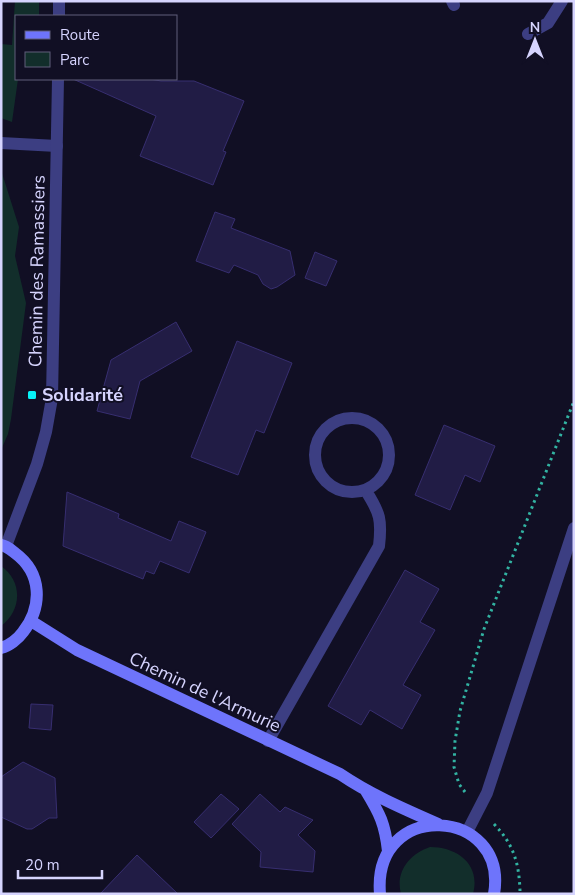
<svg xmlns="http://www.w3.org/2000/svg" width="575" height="895" font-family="'Nunito Sans',sans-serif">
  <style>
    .green { fill: #122e2b }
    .building { fill: #211c45; stroke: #372e70 }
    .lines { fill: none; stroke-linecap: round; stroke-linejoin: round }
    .path { stroke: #32b3a2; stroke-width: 3; stroke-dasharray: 2.5 4; stroke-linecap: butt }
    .lane { stroke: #3c3e82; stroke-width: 12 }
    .street { stroke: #3c3e82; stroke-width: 12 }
    .secondary { stroke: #6e74fb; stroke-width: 12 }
    .poi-dot { fill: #07f1f7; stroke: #110f24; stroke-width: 2 }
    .labels { text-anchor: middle; stroke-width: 4; stroke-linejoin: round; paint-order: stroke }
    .street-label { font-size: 18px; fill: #d6d4fe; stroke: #110f24 }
    .poi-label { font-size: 18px; font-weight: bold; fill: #d6d4fe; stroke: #110f24; text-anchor: start }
  </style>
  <rect width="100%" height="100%" fill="#110f24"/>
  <!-- green -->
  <path class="green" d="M 15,1 L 39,1 L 39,16 L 16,16 L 16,79 L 18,79 L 12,122 L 1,118 L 1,44 L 12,45 Z
    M 1,170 L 19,227 L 15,256 L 26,303 L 11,419 L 8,434 L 1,450 Z
    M 1,566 C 23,581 22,611 1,626 Z
    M 430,847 C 457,847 481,864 473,894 L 401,894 C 395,871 410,854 430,847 Z"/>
  <!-- building -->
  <path class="building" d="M 73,79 L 150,79 L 161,81 L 194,81 L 244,101 L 223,151 L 226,152 L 213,185 L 140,156 L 156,116 Z
    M 215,212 L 235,219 L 231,228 L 290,251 L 295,275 L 277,287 L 271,289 L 263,284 L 258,275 L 234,265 L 229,273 L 196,261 Z
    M 315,252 L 337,261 L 326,286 L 305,278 Z
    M 176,322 L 192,351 L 140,381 L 130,419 L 97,411 L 111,360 Z
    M 237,341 L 292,363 L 264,433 L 256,430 L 238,475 L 191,457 Z
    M 444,425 L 495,446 L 480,482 L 465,475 L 450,510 L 415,495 Z
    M 67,492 L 119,514 L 118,518 L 171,541 L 179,521 L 206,532 L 189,573 L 160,561 L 154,574 L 146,571 L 143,579 L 63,546 Z
    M 405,570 L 439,589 L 420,622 L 435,630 L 403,685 L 421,695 L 402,729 L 370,710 L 361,725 L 328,706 Z
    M 31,704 L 53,705 L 51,730 L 29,728 Z
    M 23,762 L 55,778 L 57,818 L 49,818 L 32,829 L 27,829 L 1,817 L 1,777 Z
    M 221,794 L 239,809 L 211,838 L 194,822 Z
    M 260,794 L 280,812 L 285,807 L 313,820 L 298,835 L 315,851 L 313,872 L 260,867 L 261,852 L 232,824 Z
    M 137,855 L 178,894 L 100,894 Z"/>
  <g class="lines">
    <!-- path -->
    <path class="path" d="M 465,792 L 459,784 L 454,767 L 455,741 L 460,711 L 484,629 L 574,401
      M 494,824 C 514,845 519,863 520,891"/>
    <!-- lane -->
    <path class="lane" d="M 452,1 L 454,5
      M 528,34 L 548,23 L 562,1
      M 1,143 L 57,146
      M 467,832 L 487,793 L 574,528"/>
    <!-- street -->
    <path class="street" d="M 59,16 L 59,1
      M315 455a37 37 0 1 1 74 0a37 37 0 1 1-74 0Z
      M 6,546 L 37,464 L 46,432 L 52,398 L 58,79
      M 268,741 L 379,546 C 382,520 380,513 366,491"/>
    <!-- secondary -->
    <path class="secondary" d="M 1,545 C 7,546 10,549 15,553 C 42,573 43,606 23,632 C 18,639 9,646 1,648
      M 31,621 L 77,650 L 340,774 C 371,795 404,809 438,824
      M 366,791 C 380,814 385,824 388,851
      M 380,894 C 372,798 509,807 494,894"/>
  </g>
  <!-- markers -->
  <rect class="poi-dot" x="27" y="390" width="10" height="10" rx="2.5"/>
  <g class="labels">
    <!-- street labels -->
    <g class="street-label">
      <text transform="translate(37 271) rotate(-89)" y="6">Chemin des Ramassiers</text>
      <text transform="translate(205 692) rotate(25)" y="6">Chemin de l'Armurie</text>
    </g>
    <!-- poi labels -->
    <g class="poi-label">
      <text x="42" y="401">Solidarité</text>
    </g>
  </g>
  <!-- border -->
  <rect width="575" height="895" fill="none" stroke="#d6d4fe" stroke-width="5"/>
  <!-- legend -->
  <rect x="15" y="15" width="162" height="65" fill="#110f24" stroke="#605e7b"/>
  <rect x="25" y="31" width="25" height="8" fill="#6e74fb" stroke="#605e7b"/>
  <text x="60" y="40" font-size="15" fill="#d6d4fe">Route</text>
  <rect x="25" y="52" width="25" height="15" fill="#122e2b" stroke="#605e7b"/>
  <text x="60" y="65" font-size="15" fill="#d6d4fe">Parc</text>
  <!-- north arrow -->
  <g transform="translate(535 40)" stroke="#110f24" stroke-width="4" paint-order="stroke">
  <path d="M0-4L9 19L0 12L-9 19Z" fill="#d6d4fe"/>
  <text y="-8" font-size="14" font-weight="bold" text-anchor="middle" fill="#d6d4fe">N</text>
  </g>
  <!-- scale -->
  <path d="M18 870v8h84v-8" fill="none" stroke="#d6d4fe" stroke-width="2.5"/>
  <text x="25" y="870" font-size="15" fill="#d6d4fe" stroke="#110f24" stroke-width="4" paint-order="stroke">20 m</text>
</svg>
